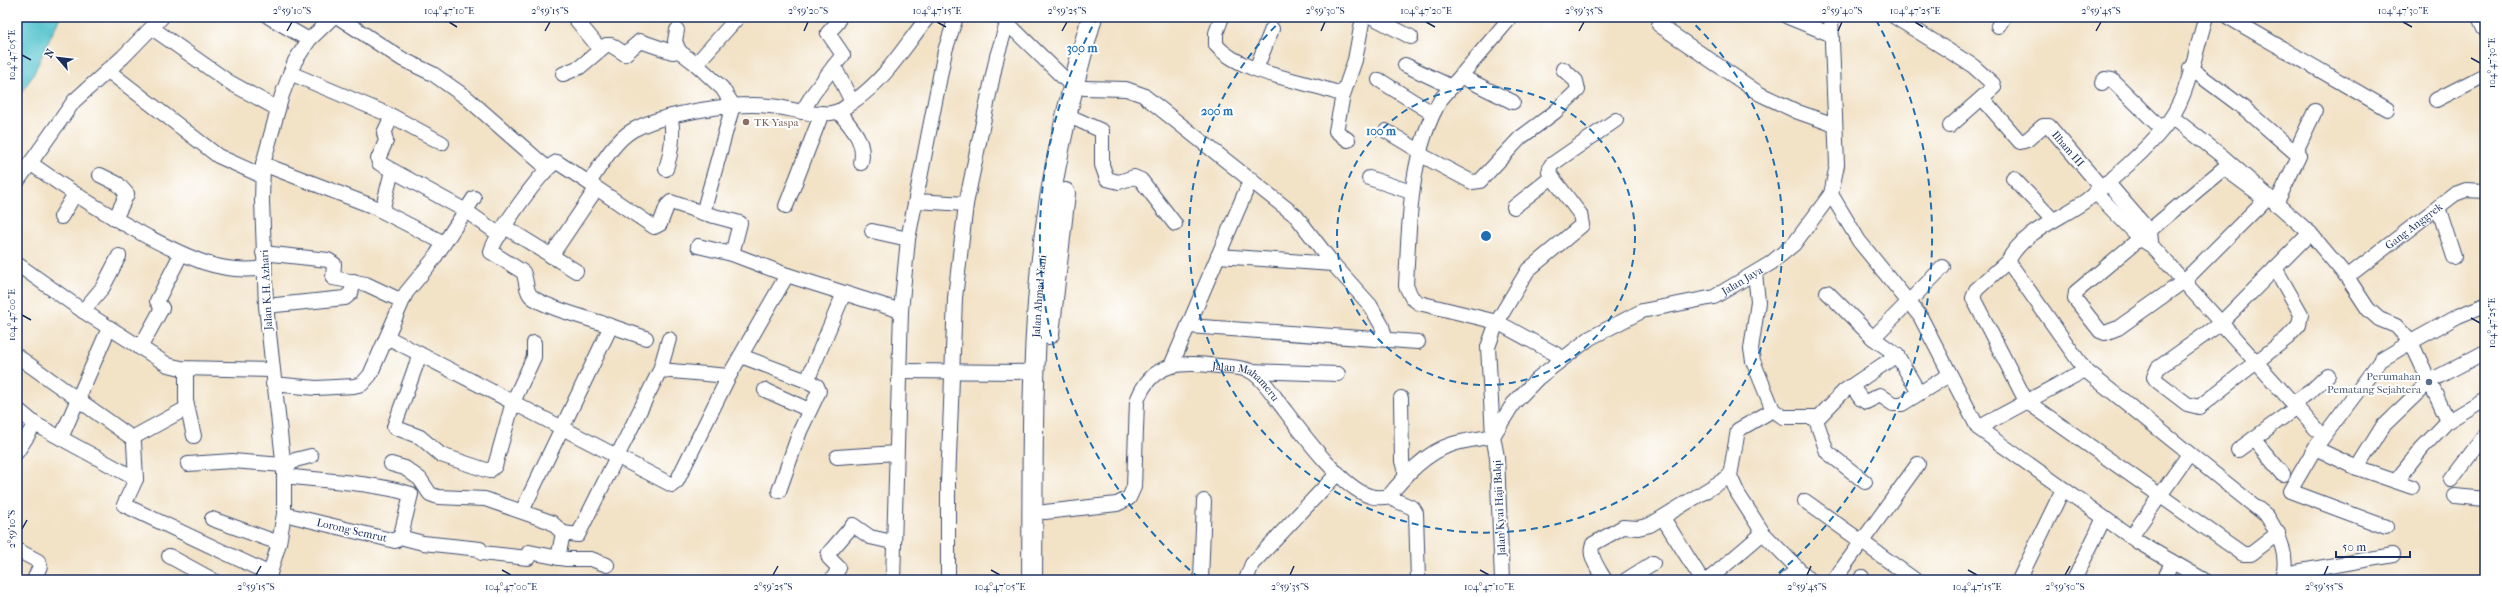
<svg xmlns="http://www.w3.org/2000/svg" width="2502" height="597" font-family="'IM FELL French Canon',serif">
  <style>
    .water { fill: #57c4ce; stroke: #397a96 }
    .lines { fill: none; stroke-linecap: round; stroke-linejoin: round }
    .minor-casing { stroke: #3b4a6e; stroke-width: 16 }
    .highway-casing { stroke: #3b4a6e; stroke-width: 22 }
    .minor { stroke: #fff; stroke-width: 14 }
    .highway { stroke: #fff; stroke-width: 20 }
    .ticks { fill: none; stroke: #1b2f5e; stroke-width: 1.5 }
    .ring { fill: none; stroke: #1f6fb2; stroke-width: 2; stroke-dasharray: 7 5 }
    .education-dot { fill: #8d6e63; stroke: #fff; stroke-width: 1.5 }
    .service-dot { fill: #5c6f8a; stroke: #fff; stroke-width: 1.5 }
    .labels { text-anchor: middle; stroke-width: 4; stroke-linejoin: round; paint-order: stroke }
    .education-label { font-size: 11px; fill: #785e54; stroke: #fff; text-anchor: start }
    .street-label { font-size: 11px; fill: #1b2f5e; stroke: #fff }
    .service-label { font-size: 11px; fill: #4e5e75; stroke: #fff; text-anchor: end }
    .centre { fill: #1f6fb2; stroke: #fff; stroke-width: 2 }
    .ring-label { font-size: 12px; text-anchor: middle; font-weight: bold; fill: #1f6fb2; stroke: #fff; stroke-width: 4; stroke-linejoin: round; paint-order: stroke }
    .neatline { fill: none; stroke: #1b2f5e; stroke-width: 1.5 }
    .ticks-label { font-size: 10px; text-anchor: middle; fill: #1b2f5e }
  </style>
  <rect width="100%" height="100%" fill="#fff"/>
  <filter id="ink" filterUnits="userSpaceOnUse"><feTurbulence type="fractalNoise" baseFrequency=".025" numOctaves="2"/><feDisplacementMap in="SourceGraphic" scale="8" xChannelSelector="R" yChannelSelector="G"/><feConvolveMatrix kernelMatrix="1 2 1 2 8 2 1 2 1" color-interpolation-filters="sRGB"/></filter>
  <filter id="wash" filterUnits="userSpaceOnUse"><feTurbulence type="fractalNoise" baseFrequency=".012" numOctaves="4" result="noise"/><feDisplacementMap in="SourceGraphic" scale="16" xChannelSelector="R" yChannelSelector="G"/><feGaussianBlur stdDeviation="0.9" result="paint"/><feColorMatrix in="noise" values="0 0 0 0 0 0 0 0 0 0 0 0 0 0 0 0 0 1.4 0 .05"/><feComposite in="paint" operator="in"/></filter>
  <g filter="url(#wash)">
    <rect width="100%" height="100%" fill="#f2e2c6"/>
    <!-- water -->
    <path class="water" d="M 17,17 L 60,17 L 33,75 L 17,100 Z"/>
  </g>
  <g filter="url(#ink)">
    <g class="lines">
      <defs>
        <g id="minor">
          <path d="M 269,17 L 309,40"/>
          <path d="M 338,17 L 402,59 L 433,74 L 467,98 L 547,168"/>
          <path d="M 574,17 L 600,49"/>
          <path d="M 738,17 L 696,64 L 722,88 L 733,105 L 703,213 L 740,223 L 732,254 L 787,275"/>
          <path d="M 1001,17 L 1072,86"/>
          <path d="M 1222,17 L 1216,33 L 1216,45 C 1242,75 1306,80 1343,95 L 1336,131 L 1348,140"/>
          <path d="M 1372,17 L 1411,37"/>
          <path d="M 1511,17 L 1441,99 C 1409,152 1409,226 1406,286 L 1412,298 L 1419,303 L 1497,322 L 1563,358"/>
          <path d="M 1788,17 L 1830,34"/>
          <path d="M 1895,17 L 1973,66 L 1993,84 L 1994,87 L 1950,126"/>
          <path d="M 2228,17 L 2387,109"/>
          <path d="M 2480,17 L 2485,28"/>
          <path d="M 838,22 L 828,33 L 843,55 L 834,66 L 852,102"/>
          <path d="M 1659,25 L 1760,94 L 1798,112 L 1835,125"/>
          <path d="M 1998,26 L 2004,17"/>
          <path d="M 152,28 L 229,82 L 278,109"/>
          <path d="M 677,30 L 675,41 L 679,51"/>
          <path d="M 1405,65 L 1452,87"/>
          <path d="M 2190,68 L 2245,109 L 2299,156 L 2276,204"/>
          <path d="M 1256,69 L 1272,29"/>
          <path d="M 107,70 L 218,156 L 262,176"/>
          <path d="M 290,73 L 392,116 L 442,143"/>
          <path d="M 563,74 L 580,67 L 606,45 L 611,45 L 625,54 L 640,41 L 672,52 L 679,51 L 696,64"/>
          <path d="M 1462,77 L 1513,102"/>
          <path d="M 1379,80 L 1432,113"/>
          <path d="M 2102,83 L 2105,79 L 2112,80 L 2162,129"/>
          <path d="M 1084,88 L 1126,89 L 1143,95 L 1296,216 L 1333,264 L 1370,305 L 1382,326 L 1385,338"/>
          <path d="M 1343,95 L 1355,60 L 1363,17"/>
          <path id="s1" d="M 1983,99 L 2020,142 L 2027,140 L 2043,126 L 2049,126 L 2101,187"/>
          <path d="M 2436,100 L 2485,75"/>
          <path d="M 838,111 C 851,127 866,141 861,163"/>
          <path d="M 802,112 L 813,94 L 834,66"/>
          <path d="M 392,116 L 384,133 L 386,141 L 378,159 L 379,163 L 466,211 L 500,235"/>
          <path d="M 2172,117 L 2222,156 L 2310,233 L 2347,277 L 2368,309 L 2379,319 L 2396,326 L 2411,342 L 2381,360 L 2315,448 L 2290,491 L 2386,527"/>
          <path d="M 1078,120 L 1102,131 L 1102,165 L 1107,179 L 1119,182 L 1134,177 L 1141,180 L 1175,224"/>
          <path d="M 1386,131 L 1421,152"/>
          <path d="M 2296,151 L 2315,111"/>
          <path d="M 1421,155 L 1472,182 L 1480,181 L 1520,138 L 1555,112 L 1578,90 L 1576,81 L 1563,69"/>
          <path d="M 30,163 C 69,191 105,214 148,237 C 185,256 221,275 263,268"/>
          <path d="M 263,164 L 372,206 L 444,243"/>
          <path d="M 2224,168 L 2258,193 L 2264,201 L 2184,281 L 2118,328 L 2105,333 L 2100,331 L 2075,299 L 2076,292 Z"/>
          <path d="M 666,169 C 672,151 674,136 671,117"/>
          <path d="M 100,175 L 118,184 L 127,194 L 115,219"/>
          <path d="M 1369,178 L 1411,192"/>
          <path d="M 2013,178 L 2053,220"/>
          <path d="M 17,182 L 74,101 L 123,57 L 162,17"/>
          <path d="M 2107,182 L 2150,232 L 2151,241"/>
          <path d="M 589,183 L 654,227 L 660,224 L 667,206 L 671,202 L 703,213"/>
          <path d="M 2095,192 L 2141,239 L 2152,246 L 2316,429"/>
          <path d="M 1831,194 L 1859,241 L 1920,316 L 1978,428 L 2085,370 L 2267,516 C 2278,532 2292,561 2280,580"/>
          <path d="M 916,201 L 966,204"/>
          <path d="M 786,206 L 822,113"/>
          <path d="M 1514,207 L 1552,177"/>
          <path d="M 2438,207 L 2454,257"/>
          <path d="M 382,211 L 392,171"/>
          <path d="M 61,217 L 75,194"/>
          <path d="M 505,227 L 576,271"/>
          <path d="M 872,231 L 908,239"/>
          <path d="M 698,246 L 732,254"/>
          <path d="M 263,253 L 328,260 L 334,264 L 333,278 L 366,284 L 402,301"/>
          <path d="M 551,256 L 596,189"/>
          <path d="M 1218,256 L 1333,264"/>
          <path d="M 2008,261 L 1976,290 L 1973,298 L 2026,401 L 2243,554 L 2251,554 L 2278,533"/>
          <path d="M 17,264 L 83,311 L 168,365 L 181,368 L 272,370"/>
          <path d="M 2275,268 L 2301,314 L 2299,325 L 2287,338 L 2199,407 L 2187,404 L 2157,381 L 2154,377 L 2158,368 L 2221,323 L 2310,233"/>
          <path d="M 1755,273 L 1758,302 L 1751,349 L 1753,361 L 1773,410 L 1783,417 L 1815,417 L 1827,452 L 1865,482"/>
          <path id="s2" d="M 2347,277 L 2455,194 L 2466,190 L 2485,191"/>
          <path d="M 1827,292 L 1873,338 L 1943,267"/>
          <path d="M 266,306 L 345,298 L 351,293 L 354,281"/>
          <path d="M 83,311 L 103,287 L 119,256"/>
          <path d="M 611,326 L 646,338"/>
          <path d="M 1188,326 L 1418,342"/>
          <path d="M 387,337 L 672,485 L 677,481 L 729,376 L 787,275 L 901,311"/>
          <path d="M 1873,338 L 1897,355 L 1919,393"/>
          <path d="M 140,348 L 162,308 L 157,301 L 181,254"/>
          <path d="M 420,354 L 394,427 L 420,437 L 441,455 L 489,471 L 495,466 L 513,402 L 534,357 L 534,343"/>
          <path d="M 17,356 L 132,438 L 187,408"/>
          <path d="M 741,356 L 807,381"/>
          <path d="M 1171,366 L 1251,179"/>
          <path d="M 186,369 L 186,401 L 194,436"/>
          <path d="M 660,370 L 669,339"/>
          <path d="M 2085,370 L 2008,261 C 2024,230 2062,219 2088,199 C 2114,178 2153,145 2171,118 C 2189,92 2196,48 2206,17"/>
          <path d="M 900,371 L 1034,372"/>
          <path d="M 1251,371 L 1338,374"/>
          <path d="M 273,384 L 316,388 L 354,386 L 362,384 L 370,375 L 406,293 L 433,260 L 474,198"/>
          <path d="M 1852,386 L 1861,399 L 1866,402 L 1880,395 L 1893,404 L 1902,404 L 1949,375"/>
          <path d="M 765,390 L 809,410"/>
          <path d="M 1401,398 L 1402,461 L 1406,476"/>
          <path d="M 2293,403 L 2311,391 L 2328,375"/>
          <path d="M 17,409 L 35,424"/>
          <path d="M 1773,410 L 1738,430 L 1730,476 L 1738,494 L 1763,533 L 1809,580"/>
          <path d="M 1817,419 L 1844,391 L 1897,355"/>
          <path d="M 2448,421 L 2411,342 L 2458,316 L 2485,305"/>
          <path d="M 1978,428 L 2138,542 L 2204,580"/>
          <path id="s3" d="M 1493,436 L 1513,404 L 1538,378 L 1590,338 L 1642,311 L 1714,297 L 1771,263 L 1794,244 L 1831,194 L 1837,165 L 1831,17"/>
          <path d="M 61,438 L 109,328"/>
          <path d="M 2253,439 L 2283,474"/>
          <path d="M 134,443 L 136,479"/>
          <path d="M 2315,448 L 2357,468 L 2383,426 L 2430,381 L 2485,352"/>
          <path d="M 2238,450 L 2297,407"/>
          <path d="M 17,452 L 35,424 L 136,479 L 124,505 L 270,574"/>
          <path d="M 837,457 L 896,453"/>
          <path d="M 188,464 L 232,461 L 283,465"/>
          <path d="M 391,464 L 405,468 L 420,479 L 430,494 L 438,497 L 485,499 L 551,522 L 563,533"/>
          <path d="M 2357,468 L 2412,487"/>
          <path d="M 284,469 L 295,460 L 311,456"/>
          <path d="M 284,476 C 326,481 370,482 411,494 L 401,535 L 395,541 L 284,514"/>
          <path d="M 2451,480 L 2485,435"/>
          <path d="M 2396,481 L 2422,448 L 2448,421 L 2483,400"/>
          <path d="M 779,491 L 800,431 L 819,391 L 817,386 L 807,381 L 844,293"/>
          <path d="M 2455,496 L 2485,499"/>
          <path d="M 1388,497 L 1413,508 L 1416,513 L 1418,580"/>
          <path d="M 1805,501 L 1915,580"/>
          <path d="M 524,507 L 611,326 C 594,320 542,307 531,296 C 525,290 527,280 523,272 L 491,252 C 492,240 546,163 557,162 L 589,183 C 600,166 615,140 633,130 C 664,113 735,102 770,106 C 793,108 816,119 839,111 C 844,109 849,104 854,101 C 886,79 904,47 928,17"/>
          <path id="s4" d="M 1045,512 L 1117,504 L 1129,498 L 1134,487 L 1137,401 C 1152,360 1182,362 1219,366 C 1228,367 1244,367 1252,372 C 1263,379 1272,393 1280,404 C 1299,429 1340,487 1370,496 C 1376,498 1383,497 1388,497 C 1405,476 1426,452 1453,444 C 1466,440 1479,439 1493,436"/>
          <path d="M 1663,518 L 1702,580"/>
          <path d="M 212,519 L 279,543"/>
          <path d="M 400,537 L 423,543 L 480,549 L 482,553 L 528,558 L 529,552 L 565,559 L 591,559 L 607,565"/>
          <path d="M 2131,537 L 2189,454"/>
          <path d="M 17,550 L 38,561 L 40,566 L 34,580"/>
          <path d="M 169,556 L 213,580"/>
          <path d="M 558,558 L 563,533 L 578,535 L 660,370 L 729,376"/>
          <path d="M 2284,574 L 2393,555"/>
          <path d="M 268,580 L 279,543 L 284,514 L 284,469 L 266,306 L 262,201 L 263,164 L 282,95 L 295,61 L 309,40 L 333,17"/>
          <path d="M 832,580 L 839,568 L 829,558 L 828,554 L 853,525 L 870,537 L 892,542"/>
          <path d="M 893,580 L 901,311 L 908,239 L 945,51 L 956,17"/>
          <path d="M 948,580 L 948,483 L 955,298 L 966,204 L 997,56 L 1009,17"/>
          <path d="M 1201,580 L 1204,501"/>
          <path d="M 1246,580 L 1252,564 L 1338,473"/>
          <path d="M 1502,580 L 1497,457 L 1493,436 L 1488,347 L 1497,322 L 1528,270 L 1582,225 L 1580,214 L 1552,177 L 1549,172 L 1551,165 L 1616,120"/>
          <path d="M 1605,580 C 1600,571 1587,555 1593,544 L 1623,527 L 1638,528 L 1650,525 L 1730,476"/>
          <path d="M 1626,580 L 1653,563"/>
          <path d="M 1708,580 L 1763,533"/>
          <path d="M 1785,580 L 1798,569"/>
          <path d="M 1834,580 L 1918,464"/>
          <path d="M 1860,580 L 1862,577"/>
          <path d="M 2019,580 L 2063,489"/>
          <path d="M 2074,580 L 2104,518"/>
          <path d="M 2164,580 L 2172,562"/>
        </g>
        <g id="highway">
          <path d="M 1049,334 L 1065,193"/>
          <path id="s5" d="M 1032,580 C 1033,483 1031,386 1039,290 C 1046,197 1066,106 1092,17"/>
        </g>
      </defs>
      <!-- minor casing -->
      <use href="#minor" class="minor-casing"/>
      <!-- highway casing -->
      <use href="#highway" class="highway-casing"/>
      <!-- minor -->
      <use href="#minor" class="minor"/>
      <!-- highway -->
      <use href="#highway" class="highway"/>
    </g>
  </g>
  <!-- ticks -->
  <path class="ticks" d="M 449,22 L 457,27M 937,22 L 946,27M 1426,22 L 1435,27M 1915,22 L 1923,27M 2403,22 L 2412,27M 287,31 L 292,22M 545,31 L 550,22M 804,31 L 808,22M 1062,31 L 1067,22M 1321,31 L 1325,22M 1579,31 L 1584,22M 1838,31 L 1842,22M 2096,31 L 2101,22M 22,55 L 31,60M 2471,58 L 2480,63M 22,315 L 31,320M 2471,318 L 2480,323M 22,529 L 27,520M 502,570 L 511,575M 991,570 L 1000,575M 1480,570 L 1489,575M 1968,570 L 1977,575M 256,575 L 261,566M 773,575 L 778,566M 1290,575 L 1294,566M 1807,575 L 1811,566M 2065,575 L 2070,566M 2324,575 L 2328,566"/>
  <!-- distance rings -->
  <g class="ring">
    <circle cx="1486" cy="236" r="149"/>
    <path d="M1687 17A297 297 0 1 1 1285 17"/>
    <path d="M1199 578A446 446 0 0 1 1096 20M1876 20A446 446 0 0 1 1773 578"/>
  </g>
  <!-- markers -->
  <circle class="education-dot" cx="746" cy="122" r="4"/>
  <circle class="service-dot" cx="2429" cy="382" r="4"/>
  <g class="labels">
    <!-- education labels -->
    <g class="education-label">
      <text x="754" y="126">TK Yaspa</text>
    </g>
    <!-- street labels -->
    <g class="street-label">
      <text dy="4" stroke="none"><textPath href="#s1" startOffset="121">Ilham III</textPath></text>
      <text dy="4" stroke="none"><textPath href="#s2" startOffset="84">Gang Anggrek</textPath></text>
      <text dy="4" stroke="none"><textPath href="#s3" startOffset="304">Jalan Jaya</textPath></text>
      <text transform="translate(266 290) rotate(-93)" y="4">Jalan K.H. Azhari</text>
      <text dy="4" stroke="none"><textPath href="#s5" startOffset="284">Jalan Ahmad Yani</textPath></text>
      <text dy="4" stroke="none"><textPath href="#s4" startOffset="315">Jalan Mahameru</textPath></text>
      <text transform="translate(1499 508) rotate(-93)" y="4">Jalan Kyai Haji Balqi</text>
      <text transform="translate(352 530) rotate(13)" y="4">Lorong Semrut</text>
    </g>
    <!-- service labels -->
    <g class="service-label">
      <text x="2421" y="380">Perumahan<tspan x="2421" dy="13">Pematang Sejahtera</tspan></text>
    </g>
  </g>
  <circle cx="1486" cy="236" r="6" class="centre"/>
  <g class="ring-label">
    <text x="1082" y="52">300 m</text>
    <text x="1217" y="115">200 m</text>
    <text x="1381" y="135">100 m</text>
  </g>
  <!-- margin -->
  <rect width="2502" height="597" fill="none" stroke="#fff" stroke-width="44"/>
  <!-- north arrow -->
  <g transform="translate(58 58) rotate(298)" stroke="#ffffff" stroke-width="3" paint-order="stroke">
  <path d="M0-3L7 15L0 10L-7 15Z" fill="#1b2f5e"/>
  <text y="-6" font-size="11" font-weight="bold" text-anchor="middle" fill="#1b2f5e">N</text>
  </g>
  <!-- scale -->
  <path d="M2336 551v6h74v-6" fill="none" stroke="#1b2f5e" stroke-width="2"/>
  <text x="2342" y="551" font-size="12" fill="#1b2f5e" stroke="#ffffff" stroke-width="3" paint-order="stroke">50 m</text>
  <rect x="22" y="22" width="2458" height="553" class="neatline"/>
  <g class="ticks-label">
    <text x="292" y="14">2°59'10"S</text>
    <text x="449" y="14">104°47'10"E</text>
    <text x="550" y="14">2°59'15"S</text>
    <text x="808" y="14">2°59'20"S</text>
    <text x="937" y="14">104°47'15"E</text>
    <text x="1067" y="14">2°59'25"S</text>
    <text x="1325" y="14">2°59'30"S</text>
    <text x="1426" y="14">104°47'20"E</text>
    <text x="1584" y="14">2°59'35"S</text>
    <text x="1842" y="14">2°59'40"S</text>
    <text x="1915" y="14">104°47'25"E</text>
    <text x="2101" y="14">2°59'45"S</text>
    <text x="2403" y="14">104°47'30"E</text>
    <text transform="translate(11 55) rotate(-90)" y="4">104°47'05"E</text>
    <text transform="translate(2491 63) rotate(-90)" y="4">104°47'30"E</text>
    <text transform="translate(11 315) rotate(-90)" y="4">104°47'00"E</text>
    <text transform="translate(2491 323) rotate(-90)" y="4">104°47'25"E</text>
    <text transform="translate(11 529) rotate(-90)" y="4">2°59'10"S</text>
    <text x="256" y="590">2°59'15"S</text>
    <text x="511" y="590">104°47'00"E</text>
    <text x="773" y="590">2°59'25"S</text>
    <text x="1000" y="590">104°47'05"E</text>
    <text x="1290" y="590">2°59'35"S</text>
    <text x="1489" y="590">104°47'10"E</text>
    <text x="1807" y="590">2°59'45"S</text>
    <text x="1977" y="590">104°47'15"E</text>
    <text x="2065" y="590">2°59'50"S</text>
    <text x="2324" y="590">2°59'55"S</text>
  </g>
</svg>
